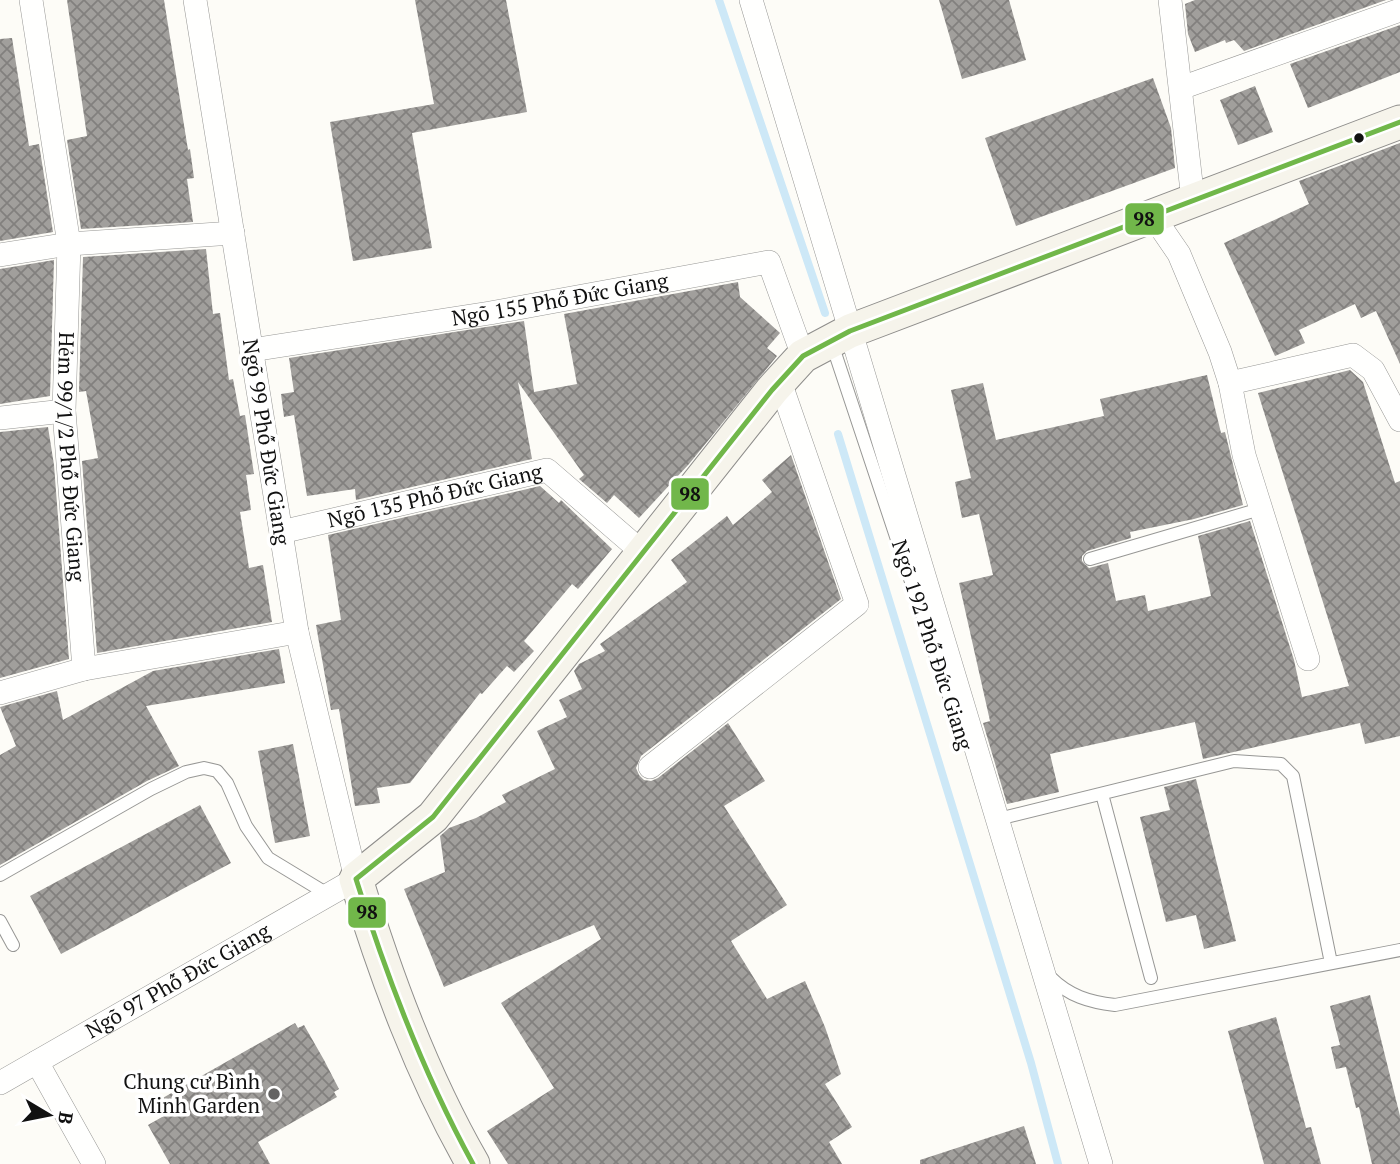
<svg xmlns="http://www.w3.org/2000/svg" width="1400" height="1164" font-family="'PT Serif',serif">
  <style>
    .lines { fill: none; stroke-linecap: round; stroke-linejoin: round }
    .stream { stroke: #cde8f7; stroke-width: 8 }
    .building { fill: url(#building-cross-hatch) }
    .lane-casing { stroke: #979795; stroke-width: 14 }
    .street-casing { stroke: #979795; stroke-width: 24 }
    .secondary-casing { stroke: #8e8d8b; stroke-width: 35 }
    .lane { stroke: #fffffe; stroke-width: 12 }
    .street { stroke: #fffffe; stroke-width: 23 }
    .secondary { stroke: #f6f4eb; stroke-width: 33 }
    .bus-1-casing { stroke: #fff; stroke-width: 10 }
    .bus-1 { stroke: #71b74a; stroke-width: 5 }
    .bus-dot { fill: #111; stroke: #fff; stroke-width: 2.5 }
    .poi-dot { fill: #646362; stroke: #fff; stroke-width: 2.5 }
    .labels { text-anchor: middle; stroke-width: 7; stroke-linejoin: round; paint-order: stroke }
    .street-label { font-size: 21px; fill: #111; stroke: #fff }
    .poi-label { font-size: 21px; fill: #111; stroke: #fff; text-anchor: end }
    .line-badge { stroke: #fff; stroke-width: 2.5 }
    .pale-badge-label { font-size: 19px; text-anchor: middle; font-weight: bold; fill: #111 }
  </style>
  <defs>
    <pattern id="building-cross-hatch" width="8" height="8" patternUnits="userSpaceOnUse" patternTransform="scale(1.75)"><rect width="8" height="8" fill="#a19f9c"/><path d="M0 0l8 8M0 8l8-8" fill="none" stroke="#82807e"/></pattern>
  </defs>
  <rect width="100%" height="100%" fill="#fdfcf7"/>
  <g class="lines">
    <!-- stream -->
    <path class="stream" d="M 719,0 L 825,313
      M 838,434 L 1031,1063 L 1058,1164"/>
  </g>
  <!-- building -->
  <path class="building" d="M 67,0 L 164,0 L 188,150 L 190,149 L 194,178 L 187,179 L 193,222 L 81,229 L 67,140 L 87,136 Z
    M 415,0 L 506,0 L 527,112 L 412,133 L 432,248 L 353,261 L 330,122 L 434,104 Z
    M 939,0 L 1009,0 L 1026,60 L 962,79 Z
    M 1195,0 L 1386,0 L 1244,51 L 1234,40 L 1226,43 L 1225,40 L 1195,52 L 1188,34 L 1185,4 Z
    M 1400,25 L 1400,72 L 1308,108 L 1290,64 Z
    M 12,38 L 29,146 L 39,144 L 53,232 L 0,241 L 0,39 Z
    M 1153,78 L 1171,128 L 1175,168 L 1016,226 L 985,138 Z
    M 1255,86 L 1273,132 L 1238,145 L 1220,100 Z
    M 1400,143 L 1400,364 L 1376,311 L 1361,318 L 1355,304 L 1299,330 L 1305,343 L 1275,356 L 1224,243 L 1309,204 L 1299,181 Z
    M 206,249 L 213,314 L 220,313 L 229,380 L 233,379 L 240,416 L 245,415 L 254,474 L 246,475 L 251,510 L 240,512 L 249,568 L 263,565 L 272,622 L 97,653 L 82,461 L 98,458 L 86,391 L 79,392 L 83,257 Z
    M 54,260 L 50,396 L 0,404 L 0,269 Z
    M 738,282 L 740,297 L 780,333 L 767,348 L 777,356 L 689,464 L 639,518 L 614,495 L 607,503 L 579,479 L 584,475 L 518,382 L 532,459 L 356,500 L 355,489 L 307,496 L 294,415 L 284,417 L 281,394 L 294,392 L 289,358 L 524,321 L 534,392 L 577,384 L 564,314 Z
    M 1350,370 L 1363,382 L 1395,483 L 1400,481 L 1400,736 L 1365,744 L 1360,723 L 1203,759 L 1195,722 L 1050,754 L 1059,792 L 1007,804 L 983,723 L 990,721 L 959,583 L 993,575 L 979,514 L 962,518 L 955,482 L 971,478 L 951,390 L 983,383 L 996,440 L 1104,416 L 1100,399 L 1207,375 L 1221,433 L 1225,432 L 1243,505 L 1194,519 L 1130,532 L 1131,538 L 1087,551 L 1082,556 L 1082,561 L 1089,568 L 1108,563 L 1116,601 L 1145,595 L 1148,611 L 1211,596 L 1198,536 L 1250,521 L 1294,660 L 1302,697 L 1349,686 L 1258,393 Z
    M 48,427 L 54,465 L 69,659 L 0,678 L 0,432 Z
    M 791,455 L 841,599 L 641,756 L 636,768 L 639,775 L 644,780 L 651,781 L 658,778 L 728,723 L 765,781 L 724,806 L 787,905 L 731,941 L 767,999 L 805,981 L 825,1027 L 841,1074 L 825,1084 L 852,1127 L 829,1142 L 842,1164 L 508,1164 L 487,1131 L 554,1088 L 501,1003 L 601,939 L 594,925 L 444,987 L 404,889 L 445,872 L 440,836 L 449,828 L 476,818 L 506,802 L 502,795 L 555,769 L 537,731 L 567,717 L 559,700 L 582,689 L 574,671 L 579,664 L 605,651 L 600,644 L 687,582 L 671,560 L 727,516 L 733,525 L 772,492 L 762,480 Z
    M 540,486 L 559,503 L 561,500 L 612,549 L 578,589 L 572,584 L 524,641 L 534,651 L 514,672 L 507,666 L 482,694 L 480,693 L 410,783 L 377,788 L 380,803 L 355,806 L 339,709 L 331,710 L 316,625 L 341,620 L 328,535 Z
    M 279,649 L 285,683 L 146,706 L 179,766 L 147,781 L 0,865 L 0,755 L 16,746 L 0,707 L 57,691 L 63,720 L 153,671 Z
    M 293,744 L 310,836 L 275,843 L 258,751 Z
    M 1196,779 L 1236,941 L 1204,949 L 1196,915 L 1166,922 L 1140,817 L 1170,810 L 1164,787 Z
    M 200,805 L 231,863 L 61,954 L 30,896 Z
    M 1370,995 L 1400,1116 L 1400,1164 L 1372,1164 L 1359,1107 L 1356,1108 L 1346,1067 L 1336,1069 L 1331,1047 L 1340,1045 L 1330,1006 Z
    M 1276,1017 L 1306,1128 L 1311,1127 L 1321,1164 L 1264,1164 L 1228,1031 Z
    M 295,1023 L 298,1028 L 304,1025 L 324,1060 L 339,1089 L 334,1092 L 337,1097 L 258,1142 L 270,1164 L 170,1164 L 148,1125 L 169,1113 L 161,1099 Z
    M 1024,1126 L 1036,1164 L 920,1164 L 920,1160 Z"/>
  <g class="lines">
    <defs>
      <path id="lane" d="M 832,344 L 951,702
        M 1090,559 L 1260,509
        M 1102,794 L 1151,978
        M 994,820 L 1234,761 L 1281,764 L 1293,776 L 1331,963
        M 0,875 L 151,789 L 186,772 L 204,768 L 217,771 L 227,783 L 246,826 L 268,858 L 329,895
        M 0,921 L 13,945
        M 1050,977 C 1069,996 1089,1002 1115,1005 L 1400,950"/>
      <g id="street">
        <path id="s1" d="M 31,0 L 69,244 L 64,411 L 84,669"/>
        <path d="M 751,0 L 1101,1164"/>
        <path d="M 1170,0 L 1193,200"/>
        <path d="M 1181,88 L 1400,10"/>
        <path d="M 1153,216 L 1179,254 L 1220,352 L 1230,383 L 1244,455 L 1308,659"/>
        <path d="M 0,255 L 69,244 L 233,233"/>
        <path id="s2" d="M 251,350 L 490,313 L 769,262 L 803,356"/>
        <path d="M 1230,383 L 1353,355 L 1373,370 L 1400,420"/>
        <path d="M 0,418 L 64,411"/>
        <path id="s3" d="M 281,532 L 547,470 L 642,552"/>
        <path d="M 0,693 L 84,669 L 297,632"/>
        <path d="M 650,767 L 857,604 L 780,382"/>
        <path d="M 37,1062 L 94,1164"/>
        <path id="s4" d="M 0,1083 L 356,879 L 297,632 L 195,0"/>
      </g>
      <path id="secondary" d="M 473,1164 C 422,1075 386,977 356,879 L 433,817 L 772,390 L 803,356 L 850,331 L 1400,122"/>
    </defs>
    <!-- lane casing -->
    <use href="#lane" class="lane-casing"/>
    <!-- street casing -->
    <use href="#street" class="street-casing"/>
    <!-- secondary casing -->
    <use href="#secondary" class="secondary-casing"/>
    <!-- lane -->
    <use href="#lane" class="lane"/>
    <!-- street -->
    <use href="#street" class="street"/>
    <!-- secondary -->
    <use href="#secondary" class="secondary"/>
    <defs>
      <path id="bus-1" d="M 473,1164 C 423,1073 387,978 356,879 L 433,817 L 772,390 L 803,356 L 850,331 L 1400,122"/>
    </defs>
    <!-- bus-1 casing -->
    <use href="#bus-1" class="bus-1-casing"/>
    <!-- bus-1 -->
    <use href="#bus-1" class="bus-1"/>
  </g>
  <!-- markers -->
  <circle class="bus-dot" cx="1359" cy="138" r="6"/>
  <circle class="poi-dot" cx="274" cy="1094" r="7"/>
  <g class="labels">
    <!-- street labels -->
    <g class="street-label">
      <text dy="7" stroke="none"><textPath href="#s2" startOffset="313">Ngõ 155 Phố Đức Giang</textPath></text>
      <text transform="translate(266 442) rotate(81)" y="7">Ngõ 99 Phố Đức Giang</text>
      <text dy="7" stroke="none"><textPath href="#s1" startOffset="460">Hẻm 99/1/2 Phố Đức Giang</textPath></text>
      <text dy="7" stroke="none"><textPath href="#s3" startOffset="158">Ngõ 135 Phố Đức Giang</textPath></text>
      <text transform="translate(932 645) rotate(72)" y="7">Ngõ 192 Phố Đức Giang</text>
      <text dy="7" stroke="none"><textPath href="#s4" startOffset="205">Ngõ 97 Phố Đức Giang</textPath></text>
    </g>
    <!-- poi labels -->
    <g class="poi-label">
      <text x="260" y="1089">Chung cư Bình<tspan x="260" dy="24">Minh Garden</tspan></text>
    </g>
  </g>
  <g class="line-badge">
    <rect x="1124" y="202" width="41" height="34" rx="7" fill="#71b74a"/>
    <rect x="670" y="477" width="40" height="34" rx="7" fill="#71b74a"/>
    <rect x="347" y="896" width="40" height="33" rx="7" fill="#71b74a"/>
  </g>
  <g class="pale-badge-label">
    <text x="1144" y="226">98</text>
    <text x="690" y="501">98</text>
    <text x="367" y="919">98</text>
  </g>
  <!-- north arrow -->
  <g transform="translate(49 1115) rotate(100)" stroke="#ffffff" stroke-width="5" paint-order="stroke">
  <path d="M0-5L12 26L0 18L-12 26Z" fill="#111111"/>
  <text y="-10" font-size="19" font-weight="bold" text-anchor="middle" fill="#111111">B</text>
  </g>
</svg>
